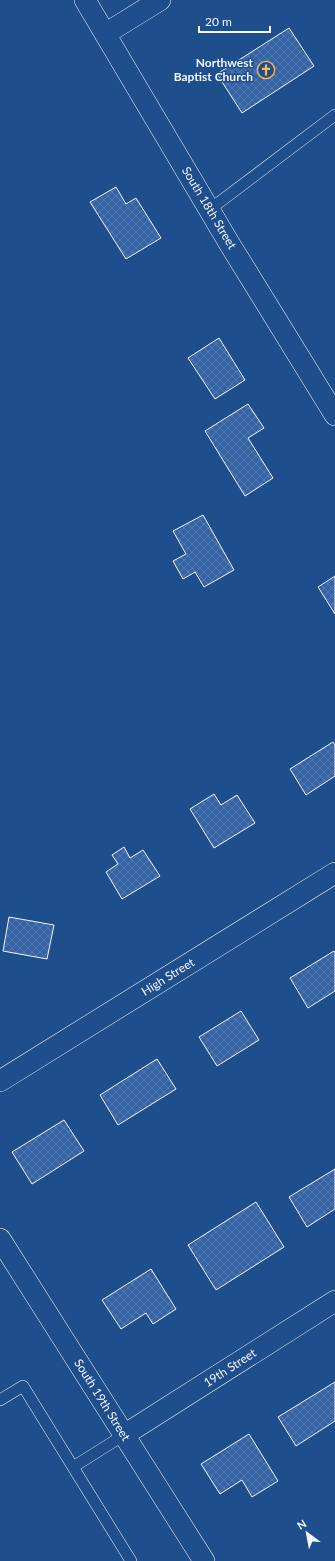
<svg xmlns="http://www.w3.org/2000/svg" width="335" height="1561" font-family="Lato,sans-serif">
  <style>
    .building { fill: url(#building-cross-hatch); stroke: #f2f6ff }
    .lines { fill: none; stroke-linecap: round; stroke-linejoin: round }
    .lane-casing { stroke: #f2f6ff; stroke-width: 12 }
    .street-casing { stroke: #f2f6ff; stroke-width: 22 }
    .lane { stroke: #1f4e8c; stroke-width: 11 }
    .street { stroke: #1f4e8c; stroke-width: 21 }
    .labels { text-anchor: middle; stroke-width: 3; stroke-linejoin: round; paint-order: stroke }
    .poi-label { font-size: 12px; font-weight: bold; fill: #f2f6ff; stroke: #1f4e8c; text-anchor: end }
    .street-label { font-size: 12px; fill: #f2f6ff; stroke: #1f4e8c }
  </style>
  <defs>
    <pattern id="building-cross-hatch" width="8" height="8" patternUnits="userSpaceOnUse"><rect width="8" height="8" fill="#3563a3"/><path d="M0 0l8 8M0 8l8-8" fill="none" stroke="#537ab1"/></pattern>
  </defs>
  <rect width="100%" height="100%" fill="#1f4e8c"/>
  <!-- building -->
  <path class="building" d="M 289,28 L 314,66 L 242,113 L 217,74 Z
    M 116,187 L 126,204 L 136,198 L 161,238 L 126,259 L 90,202 Z
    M 219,338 L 245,380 L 215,399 L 188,358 Z
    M 248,404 L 264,428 L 248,438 L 273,478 L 245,496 L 205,431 Z
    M 203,515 L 234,570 L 204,587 L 195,572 L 183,579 L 173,561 L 186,554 L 173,531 Z
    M 335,576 L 335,614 L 318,587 Z
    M 333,742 L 335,745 L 335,776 L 306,795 L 290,769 Z
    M 214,794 L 221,805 L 237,795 L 255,823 L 214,848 L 190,809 Z
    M 124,847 L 130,858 L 143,850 L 160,876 L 122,899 L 106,872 L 118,864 L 112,855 Z
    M 9,917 L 54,925 L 47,959 L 3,951 Z
    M 334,951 L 335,953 L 335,991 L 308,1008 L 290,978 Z
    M 241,1011 L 259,1040 L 217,1066 L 199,1037 Z
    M 157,1059 L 176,1089 L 118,1125 L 100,1095 Z
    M 64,1120 L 84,1151 L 32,1184 L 12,1152 Z
    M 335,1169 L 335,1209 L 307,1227 L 289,1197 Z
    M 256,1202 L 284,1247 L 216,1290 L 188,1245 Z
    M 151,1269 L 176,1309 L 153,1324 L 146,1313 L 121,1329 L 102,1300 Z
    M 335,1382 L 335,1421 L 296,1446 L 278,1417 Z
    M 249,1434 L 278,1481 L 252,1497 L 242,1480 L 220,1494 L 201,1464 Z"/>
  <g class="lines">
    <defs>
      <path id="lane" d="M 209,210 L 335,115
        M 0,1400 L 23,1386 L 131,1561
        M 73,1467 L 124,1435"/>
      <path id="street" d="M 85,0 L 229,243 L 335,415
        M 105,34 L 160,0
        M 0,1081 L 335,873
        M 0,1239 L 204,1561
        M 124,1435 L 335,1301"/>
    </defs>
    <!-- lane casing -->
    <use href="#lane" class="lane-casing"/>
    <!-- street casing -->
    <use href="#street" class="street-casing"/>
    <!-- lane -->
    <use href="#lane" class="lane"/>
    <!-- street -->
    <use href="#street" class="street"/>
  </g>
  <!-- icons -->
  <defs>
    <symbol id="church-ring" viewBox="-11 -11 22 22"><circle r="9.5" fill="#1f4e8c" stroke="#ffb74d" stroke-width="1.5"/><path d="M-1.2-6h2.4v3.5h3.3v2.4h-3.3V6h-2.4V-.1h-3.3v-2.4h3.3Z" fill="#ffb74d"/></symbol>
  </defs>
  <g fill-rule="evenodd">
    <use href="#church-ring" x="256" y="60" width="20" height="20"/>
  </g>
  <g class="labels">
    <!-- poi labels -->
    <g class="poi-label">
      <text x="253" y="67">Northwest<tspan x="253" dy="14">Baptist Church</tspan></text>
    </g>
    <!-- street labels -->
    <g class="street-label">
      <text transform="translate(209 208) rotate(59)" y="4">South 18th Street</text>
      <text transform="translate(168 977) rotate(-32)" y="4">High Street</text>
      <text transform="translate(230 1368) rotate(-33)" y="4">19th Street</text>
      <text transform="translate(102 1400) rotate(58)" y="4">South 19th Street</text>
    </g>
  </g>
  <!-- north arrow -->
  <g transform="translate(307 1533) rotate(328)" stroke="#1f4e8c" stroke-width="3" paint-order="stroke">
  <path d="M0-3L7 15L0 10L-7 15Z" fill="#f2f6ff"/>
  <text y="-6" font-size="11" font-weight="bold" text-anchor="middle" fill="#f2f6ff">N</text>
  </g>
  <!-- scale -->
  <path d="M199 26v6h71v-6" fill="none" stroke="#f2f6ff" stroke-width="2"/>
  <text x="205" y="26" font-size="12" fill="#f2f6ff" stroke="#1f4e8c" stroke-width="3" paint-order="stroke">20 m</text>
</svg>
